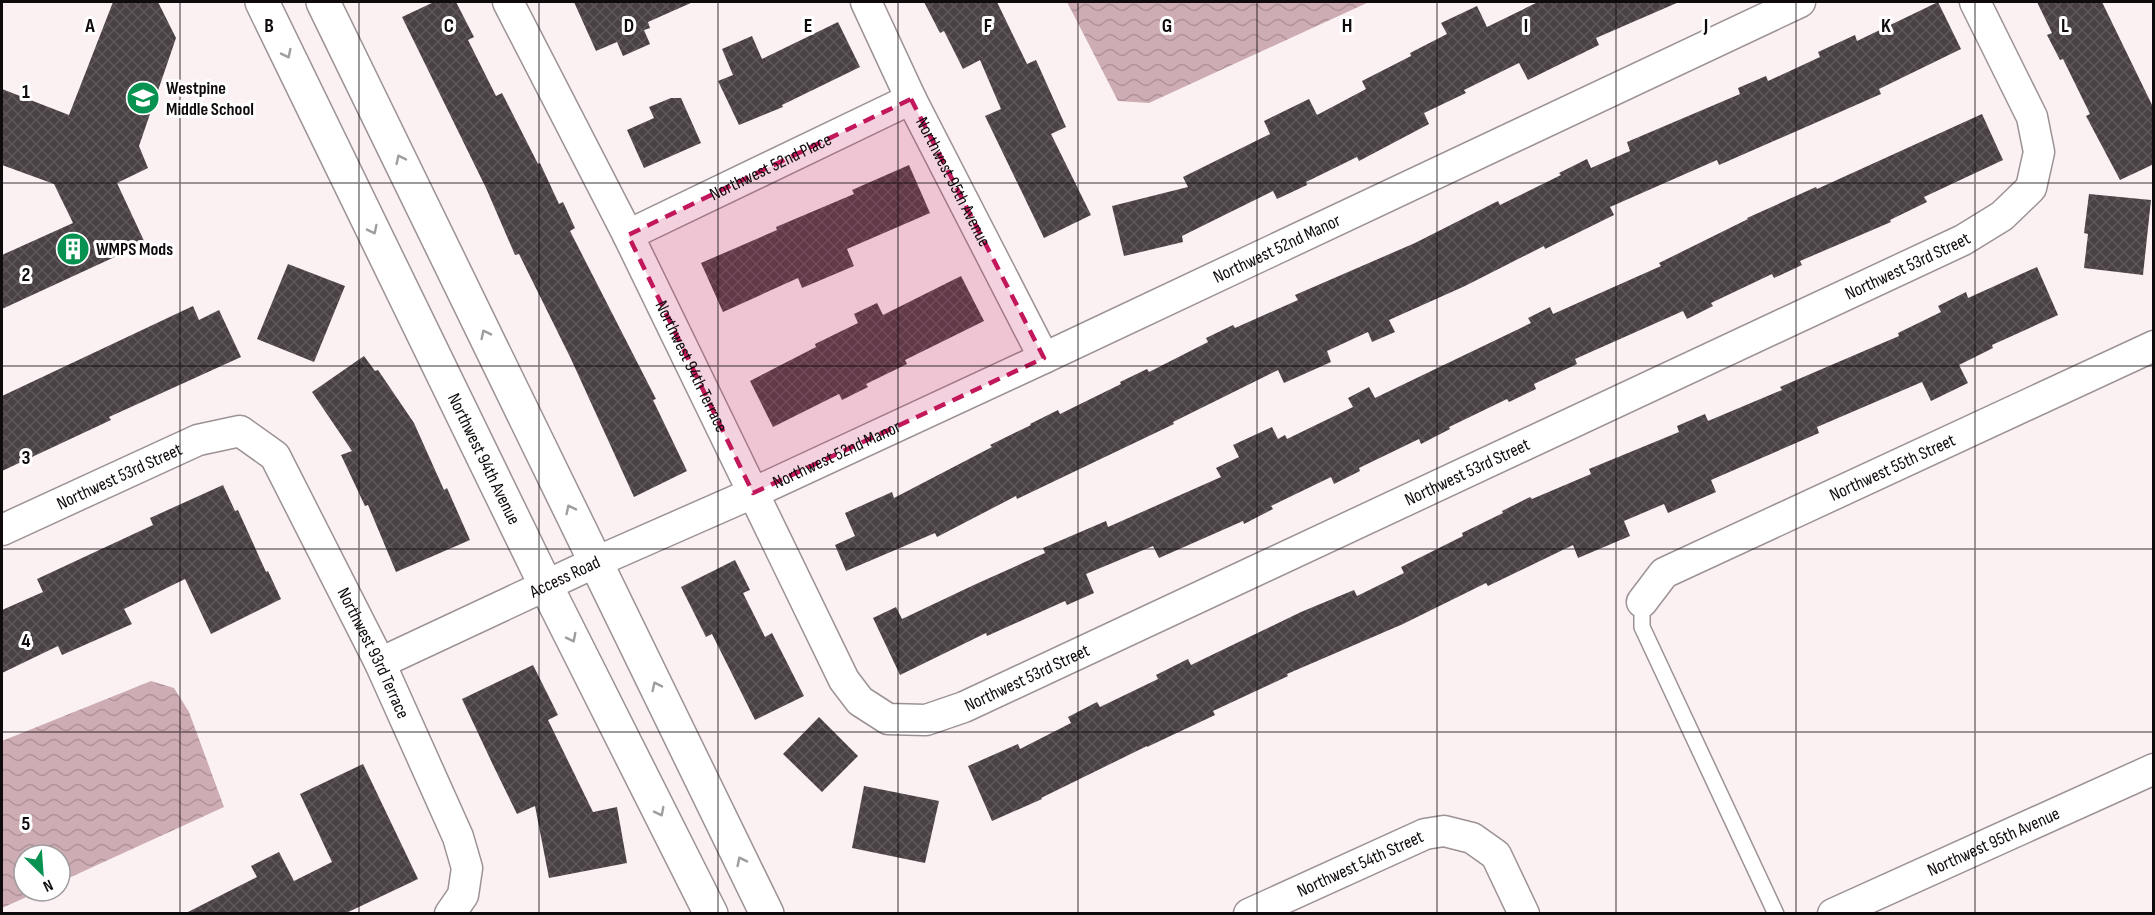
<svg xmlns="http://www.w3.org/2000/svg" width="2155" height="915" font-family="'Sofia Sans Condensed',sans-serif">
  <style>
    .water { fill: url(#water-waves) }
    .building { fill: url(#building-cross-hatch) }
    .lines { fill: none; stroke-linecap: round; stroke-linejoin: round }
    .service-casing { stroke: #9c9294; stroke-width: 18 }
    .minor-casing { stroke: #9c9294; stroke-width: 33 }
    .tertiary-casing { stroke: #9c9294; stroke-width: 36 }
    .service { stroke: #fff; stroke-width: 15 }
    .minor { stroke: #fff; stroke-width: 30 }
    .tertiary { stroke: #fff; stroke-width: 33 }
    .oneway { stroke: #9f9d9e }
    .marked { fill: #c2185b; fill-opacity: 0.2; stroke: #c2185b; stroke-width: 4.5; stroke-dasharray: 12 8; stroke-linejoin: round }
    .grid { fill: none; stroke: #0f0b0c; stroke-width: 1.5; stroke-opacity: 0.55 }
    .labels { text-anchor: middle; stroke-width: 6; stroke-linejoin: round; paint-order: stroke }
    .poi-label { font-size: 18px; font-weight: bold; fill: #0f0b0c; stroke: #fff; text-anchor: start }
    .street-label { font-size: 18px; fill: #0f0b0c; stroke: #fff }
    .grid-label { font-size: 20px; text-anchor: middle; font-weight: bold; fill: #0f0b0c; stroke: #fff; stroke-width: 6; stroke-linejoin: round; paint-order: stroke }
  </style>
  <defs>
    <pattern id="water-waves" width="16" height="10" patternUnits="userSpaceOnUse" patternTransform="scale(1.5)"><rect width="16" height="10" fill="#cdacb3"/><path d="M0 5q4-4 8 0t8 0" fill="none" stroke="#af9399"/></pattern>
    <pattern id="building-cross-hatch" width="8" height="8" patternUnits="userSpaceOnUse" patternTransform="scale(1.5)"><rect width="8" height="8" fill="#494143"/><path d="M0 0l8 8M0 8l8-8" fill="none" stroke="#5f585a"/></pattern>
  </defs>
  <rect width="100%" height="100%" fill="#fbf1f3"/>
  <!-- water -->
  <path class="water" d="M 1067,2 L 1369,2 L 1149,103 L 1118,101 Z
    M 151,681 L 174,688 L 189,712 L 224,807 L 60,882 L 60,855 L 24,855 L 24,891 L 40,891 L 2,908 L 2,741 Z"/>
  <!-- building -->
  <path class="building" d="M 113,2 L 158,2 L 176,38 L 139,146 L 148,168 L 117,183 L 145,243 L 2,309 L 2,255 L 73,223 L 54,184 L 2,165 L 2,89 L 69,115 Z
    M 434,2 L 456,2 L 474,37 L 468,40 L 496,96 L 502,93 L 538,164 L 540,163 L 559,204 L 563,202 L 575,228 L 570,231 L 656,399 L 653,400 L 687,471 L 634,497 L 571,359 L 519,254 L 515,255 L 486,188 L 402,17 Z
    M 574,2 L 693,2 L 648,22 L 650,28 L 644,30 L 650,44 L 623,56 L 617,42 L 596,51 Z
    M 924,2 L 997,2 L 1027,64 L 1036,60 L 1066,127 L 1051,134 L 1091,215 L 1044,238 L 985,116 L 1001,109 L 980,60 L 963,69 L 944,31 L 940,33 Z
    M 1538,2 L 1679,2 L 1596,38 L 1599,45 L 1528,80 L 1519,63 L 1464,90 L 1466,93 L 1424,113 L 1429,124 L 1359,161 L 1357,157 L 1306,182 L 1307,185 L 1277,199 L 1273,191 L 1182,236 L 1183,242 L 1124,256 L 1112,206 L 1188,187 L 1183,177 L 1270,134 L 1264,121 L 1309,99 L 1317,115 L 1366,89 L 1362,81 L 1411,56 L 1410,53 L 1447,34 L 1441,23 L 1477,6 L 1487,27 Z
    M 1938,2 L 1961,49 L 1879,89 L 1881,94 L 1719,165 L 1717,160 L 1610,207 L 1614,215 L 1545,249 L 1544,246 L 1465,286 L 1389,320 L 1395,332 L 1372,342 L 1368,332 L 1327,351 L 1331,362 L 1284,383 L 1278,370 L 1173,422 L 1174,424 L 1017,499 L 1016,496 L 937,537 L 935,533 L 846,571 L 835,545 L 855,536 L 845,513 L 892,492 L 894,498 L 992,447 L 990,445 L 1031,425 L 1030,424 L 1058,410 L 1060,414 L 1121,384 L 1120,382 L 1147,369 L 1149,372 L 1208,342 L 1206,338 L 1233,325 L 1235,328 L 1298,300 L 1295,295 L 1415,243 L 1498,201 L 1500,205 L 1561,175 L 1559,173 L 1587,159 L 1591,168 L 1630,151 L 1627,142 L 1740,94 L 1738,88 L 1766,76 L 1768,81 L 1820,57 L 1818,52 L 1855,35 L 1857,41 Z
    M 2037,2 L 2102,2 L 2154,109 L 2154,164 L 2120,180 L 2086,116 L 2090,114 L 2063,59 L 2060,60 L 2047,35 L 2052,33 Z
    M 838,22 L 860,67 L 782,105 L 783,107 L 739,125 L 718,81 L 733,75 L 722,49 L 752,36 L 762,59 Z
    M 671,98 L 681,98 L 701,143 L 644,168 L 627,130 L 654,118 L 649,107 Z
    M 1982,114 L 2003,160 L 1924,197 L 1927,202 L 1890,220 L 1891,222 L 1800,261 L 1802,265 L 1774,278 L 1772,274 L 1711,303 L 1713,306 L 1687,319 L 1683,311 L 1575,359 L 1577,364 L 1534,384 L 1536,389 L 1509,402 L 1507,399 L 1449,427 L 1450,429 L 1421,444 L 1419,439 L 1359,468 L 1360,471 L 1334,484 L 1331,477 L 1271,506 L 1273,509 L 1244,524 L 1243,521 L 1159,558 L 1153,546 L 1086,574 L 1094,593 L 1067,605 L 1065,601 L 987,636 L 986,633 L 900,675 L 873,618 L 896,607 L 902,619 L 976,584 L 1045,553 L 1043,548 L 1106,521 L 1108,527 L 1221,477 L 1216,468 L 1239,457 L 1233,445 L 1272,427 L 1278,439 L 1285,435 L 1287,439 L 1353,407 L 1348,398 L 1369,387 L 1375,398 L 1531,323 L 1528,318 L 1550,307 L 1553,314 L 1661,266 L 1659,263 L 1748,219 L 1747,218 L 1816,187 L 1817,189 Z
    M 909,165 L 930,213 L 847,249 L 854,266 L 802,288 L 798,278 L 723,312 L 701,263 L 777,230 L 776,227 L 854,194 L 852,190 Z
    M 2089,194 L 2151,200 L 2143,275 L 2084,268 L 2088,234 L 2084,233 Z
    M 288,264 L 345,286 L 314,362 L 257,339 Z
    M 2037,267 L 2058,315 L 1992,345 L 1993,348 L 1959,365 L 1968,383 L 1931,401 L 1922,382 L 1817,427 L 1819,433 L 1711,480 L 1716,492 L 1668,513 L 1664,504 L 1624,521 L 1630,536 L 1578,558 L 1573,545 L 1488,586 L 1486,583 L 1403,624 L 1287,674 L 1288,676 L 1213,711 L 1215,715 L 1147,747 L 1147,746 L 1041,798 L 1042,799 L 992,821 L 968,766 L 1018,744 L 1020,749 L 1071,723 L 1068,717 L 1097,702 L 1100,707 L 1158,679 L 1156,675 L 1188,659 L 1191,665 L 1301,612 L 1354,590 L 1357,596 L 1404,573 L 1401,567 L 1463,536 L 1462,533 L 1503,513 L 1502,511 L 1530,497 L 1532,499 L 1591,474 L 1589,469 L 1679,432 L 1677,426 L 1705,414 L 1708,421 L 1782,390 L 1780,387 L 1899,336 L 1898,333 L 1941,312 L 1938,306 L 1966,292 L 1968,298 Z
    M 961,276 L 984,321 L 905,360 L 907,364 L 866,384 L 868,387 L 842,400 L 839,394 L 773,427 L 750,381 L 816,347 L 815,344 L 858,323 L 854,314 L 877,303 L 883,315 Z
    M 193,306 L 199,320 L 219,310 L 241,357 L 109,417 L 111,420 L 2,471 L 2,396 Z
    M 364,356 L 375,371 L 378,370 L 414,423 L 444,490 L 447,488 L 470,540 L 396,572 L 368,505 L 365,506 L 341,455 L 352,451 L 312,392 Z
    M 223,485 L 235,511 L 238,510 L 266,572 L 268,571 L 281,599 L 211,634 L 185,579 L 124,609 L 132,624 L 62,655 L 58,646 L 2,673 L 2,610 L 43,592 L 37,579 L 153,525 L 150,518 Z
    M 735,560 L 750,590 L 743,593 L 765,637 L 772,633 L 804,696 L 755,720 L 712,634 L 706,637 L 681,587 Z
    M 533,665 L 558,715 L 548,720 L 593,812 L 617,807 L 627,863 L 549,878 L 535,806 L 517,814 L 493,765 L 462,699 Z
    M 819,717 L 858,756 L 822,792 L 783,754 Z
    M 363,764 L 418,879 L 344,914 L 184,914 L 257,877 L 251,866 L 279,852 L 294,881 L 332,862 L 300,794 Z
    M 864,786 L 939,801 L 925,863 L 852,848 Z"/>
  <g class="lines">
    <defs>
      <path id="service" d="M 1642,602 L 1642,627 L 1776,914"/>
      <g id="minor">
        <path id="s1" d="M 508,2 L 628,235 L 844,680 L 860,701 L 888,719 L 926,720 L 964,707 L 1963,240 L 2002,216 L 2031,188 L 2039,152 L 2032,117 L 1975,2"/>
        <path id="s2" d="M 866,2 L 911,99 L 1044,358"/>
        <path id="s3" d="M 628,235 L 911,99"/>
        <path id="s4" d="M 2,530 L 198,440 L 240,431 L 275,456 L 380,663 L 458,837 L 467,868 L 463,895 L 450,914"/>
        <path id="s5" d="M 1642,602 L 1664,573 L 2154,346"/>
        <path id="s6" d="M 380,663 L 596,562 L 753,493 L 1044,358 L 1800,2"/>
        <path id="s7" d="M 1249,914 L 1425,834 L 1444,831 L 1472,838 L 1496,855 L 1524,914"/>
        <path id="s8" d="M 1833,914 L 2154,769"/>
      </g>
      <g id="tertiary">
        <path id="s9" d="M 262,2 L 546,586 L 711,914"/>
        <path d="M 323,2 L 767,914"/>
      </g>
    </defs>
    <!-- service casing -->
    <use href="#service" class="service-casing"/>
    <!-- minor casing -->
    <use href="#minor" class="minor-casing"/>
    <!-- tertiary casing -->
    <use href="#tertiary" class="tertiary-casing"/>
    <!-- service -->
    <use href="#service" class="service"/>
    <!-- minor -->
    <use href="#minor" class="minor"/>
    <!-- tertiary -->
    <use href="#tertiary" class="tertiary"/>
  </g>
  <!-- one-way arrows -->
  <defs><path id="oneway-chevron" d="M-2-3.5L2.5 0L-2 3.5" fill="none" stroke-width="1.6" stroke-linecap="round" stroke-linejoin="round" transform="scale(1.5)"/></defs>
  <g class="oneway">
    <use href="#oneway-chevron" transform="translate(287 54) rotate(64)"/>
    <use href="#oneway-chevron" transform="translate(400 159) rotate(-116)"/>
    <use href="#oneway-chevron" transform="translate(373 230) rotate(64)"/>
    <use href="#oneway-chevron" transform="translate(485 334) rotate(-116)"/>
    <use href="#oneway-chevron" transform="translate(570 509) rotate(-116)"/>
    <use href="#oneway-chevron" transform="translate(572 638) rotate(63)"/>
    <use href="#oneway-chevron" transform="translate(656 686) rotate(-116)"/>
    <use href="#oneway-chevron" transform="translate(660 812) rotate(63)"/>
    <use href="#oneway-chevron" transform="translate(741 861) rotate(-116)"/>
  </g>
  <!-- marked area -->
  <path class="marked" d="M 911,99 L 1044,358 L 753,493 L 628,235 Z"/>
  <!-- grid -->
  <path class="grid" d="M 180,2 L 180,914M 359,2 L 359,914M 539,2 L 539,914M 718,2 L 718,914M 898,2 L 898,914M 1078,2 L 1078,914M 1257,2 L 1257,914M 1437,2 L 1437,914M 1616,2 L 1616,914M 1796,2 L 1796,914M 1975,2 L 1975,914M 2,183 L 2154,183M 2,366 L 2154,366M 2,549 L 2154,549M 2,732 L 2154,732"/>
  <!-- icons -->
  <defs>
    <symbol id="school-disc" viewBox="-11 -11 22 22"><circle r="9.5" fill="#079251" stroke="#fff"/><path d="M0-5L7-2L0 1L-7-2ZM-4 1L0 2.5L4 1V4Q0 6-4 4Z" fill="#fff"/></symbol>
    <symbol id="building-disc" viewBox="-11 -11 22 22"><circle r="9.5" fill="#079251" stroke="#fff"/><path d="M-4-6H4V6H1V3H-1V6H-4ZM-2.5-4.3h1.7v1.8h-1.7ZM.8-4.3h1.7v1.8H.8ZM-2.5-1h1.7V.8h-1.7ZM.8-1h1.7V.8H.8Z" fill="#fff"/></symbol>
  </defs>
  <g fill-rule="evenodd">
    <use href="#school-disc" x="124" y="79" width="38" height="38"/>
    <use href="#building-disc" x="54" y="230" width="38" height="38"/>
  </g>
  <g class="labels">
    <!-- poi labels -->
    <g class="poi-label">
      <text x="166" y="94">Westpine<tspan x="166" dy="21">Middle School</tspan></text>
      <text x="96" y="255">WMPS Mods</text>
    </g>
    <!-- street labels -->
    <g class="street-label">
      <text dy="6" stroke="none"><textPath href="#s3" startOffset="158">Northwest 52nd Place</textPath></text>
      <text dy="6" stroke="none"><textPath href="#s2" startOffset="200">Northwest 95th Avenue</textPath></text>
      <text dy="6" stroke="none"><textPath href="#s6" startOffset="988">Northwest 52nd Manor</textPath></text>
      <text dy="6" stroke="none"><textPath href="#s1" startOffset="1936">Northwest 53rd Street</textPath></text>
      <text dy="6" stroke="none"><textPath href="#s1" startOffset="408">Northwest 94th Terrace</textPath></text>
      <text dy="6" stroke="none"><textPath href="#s6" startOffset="502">Northwest 52nd Manor</textPath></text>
      <text dy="6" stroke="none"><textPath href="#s9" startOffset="508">Northwest 94th Avenue</textPath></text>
      <text dy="6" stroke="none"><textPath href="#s5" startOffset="288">Northwest 55th Street</textPath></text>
      <text dy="6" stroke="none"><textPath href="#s1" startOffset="1450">Northwest 53rd Street</textPath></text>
      <text dy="6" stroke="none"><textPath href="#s4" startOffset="129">Northwest 53rd Street</textPath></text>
      <text dy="6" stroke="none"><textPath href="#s6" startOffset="204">Access Road</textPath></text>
      <text dy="6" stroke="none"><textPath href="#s4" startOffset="522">Northwest 93rd Terrace</textPath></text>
      <text dy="6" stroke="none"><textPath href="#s1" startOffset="964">Northwest 53rd Street</textPath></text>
      <text dy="6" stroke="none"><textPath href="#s8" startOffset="176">Northwest 95th Avenue</textPath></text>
      <text dy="6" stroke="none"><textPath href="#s7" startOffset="122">Northwest 54th Street</textPath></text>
    </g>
  </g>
  <g class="grid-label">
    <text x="90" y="32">A</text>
    <text x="269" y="32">B</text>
    <text x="449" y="32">C</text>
    <text x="629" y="32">D</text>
    <text x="808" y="32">E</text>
    <text x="988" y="32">F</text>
    <text x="1167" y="32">G</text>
    <text x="1347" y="32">H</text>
    <text x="1526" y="32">I</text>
    <text x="1706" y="32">J</text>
    <text x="1886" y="32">K</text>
    <text x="2065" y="32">L</text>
    <text x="26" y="98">1</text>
    <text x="26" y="281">2</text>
    <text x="26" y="464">3</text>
    <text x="26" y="647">4</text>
    <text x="26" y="830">5</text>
  </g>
  <!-- border -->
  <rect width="2155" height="915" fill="none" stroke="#0f0b0c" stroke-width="6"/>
  <!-- north arrow -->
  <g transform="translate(42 873) rotate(155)"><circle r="28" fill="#ffffff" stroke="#9f9d9e" stroke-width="1.5"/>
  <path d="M0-4.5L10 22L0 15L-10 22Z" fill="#079251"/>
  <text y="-9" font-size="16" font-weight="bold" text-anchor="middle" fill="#0f0b0c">N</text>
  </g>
</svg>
